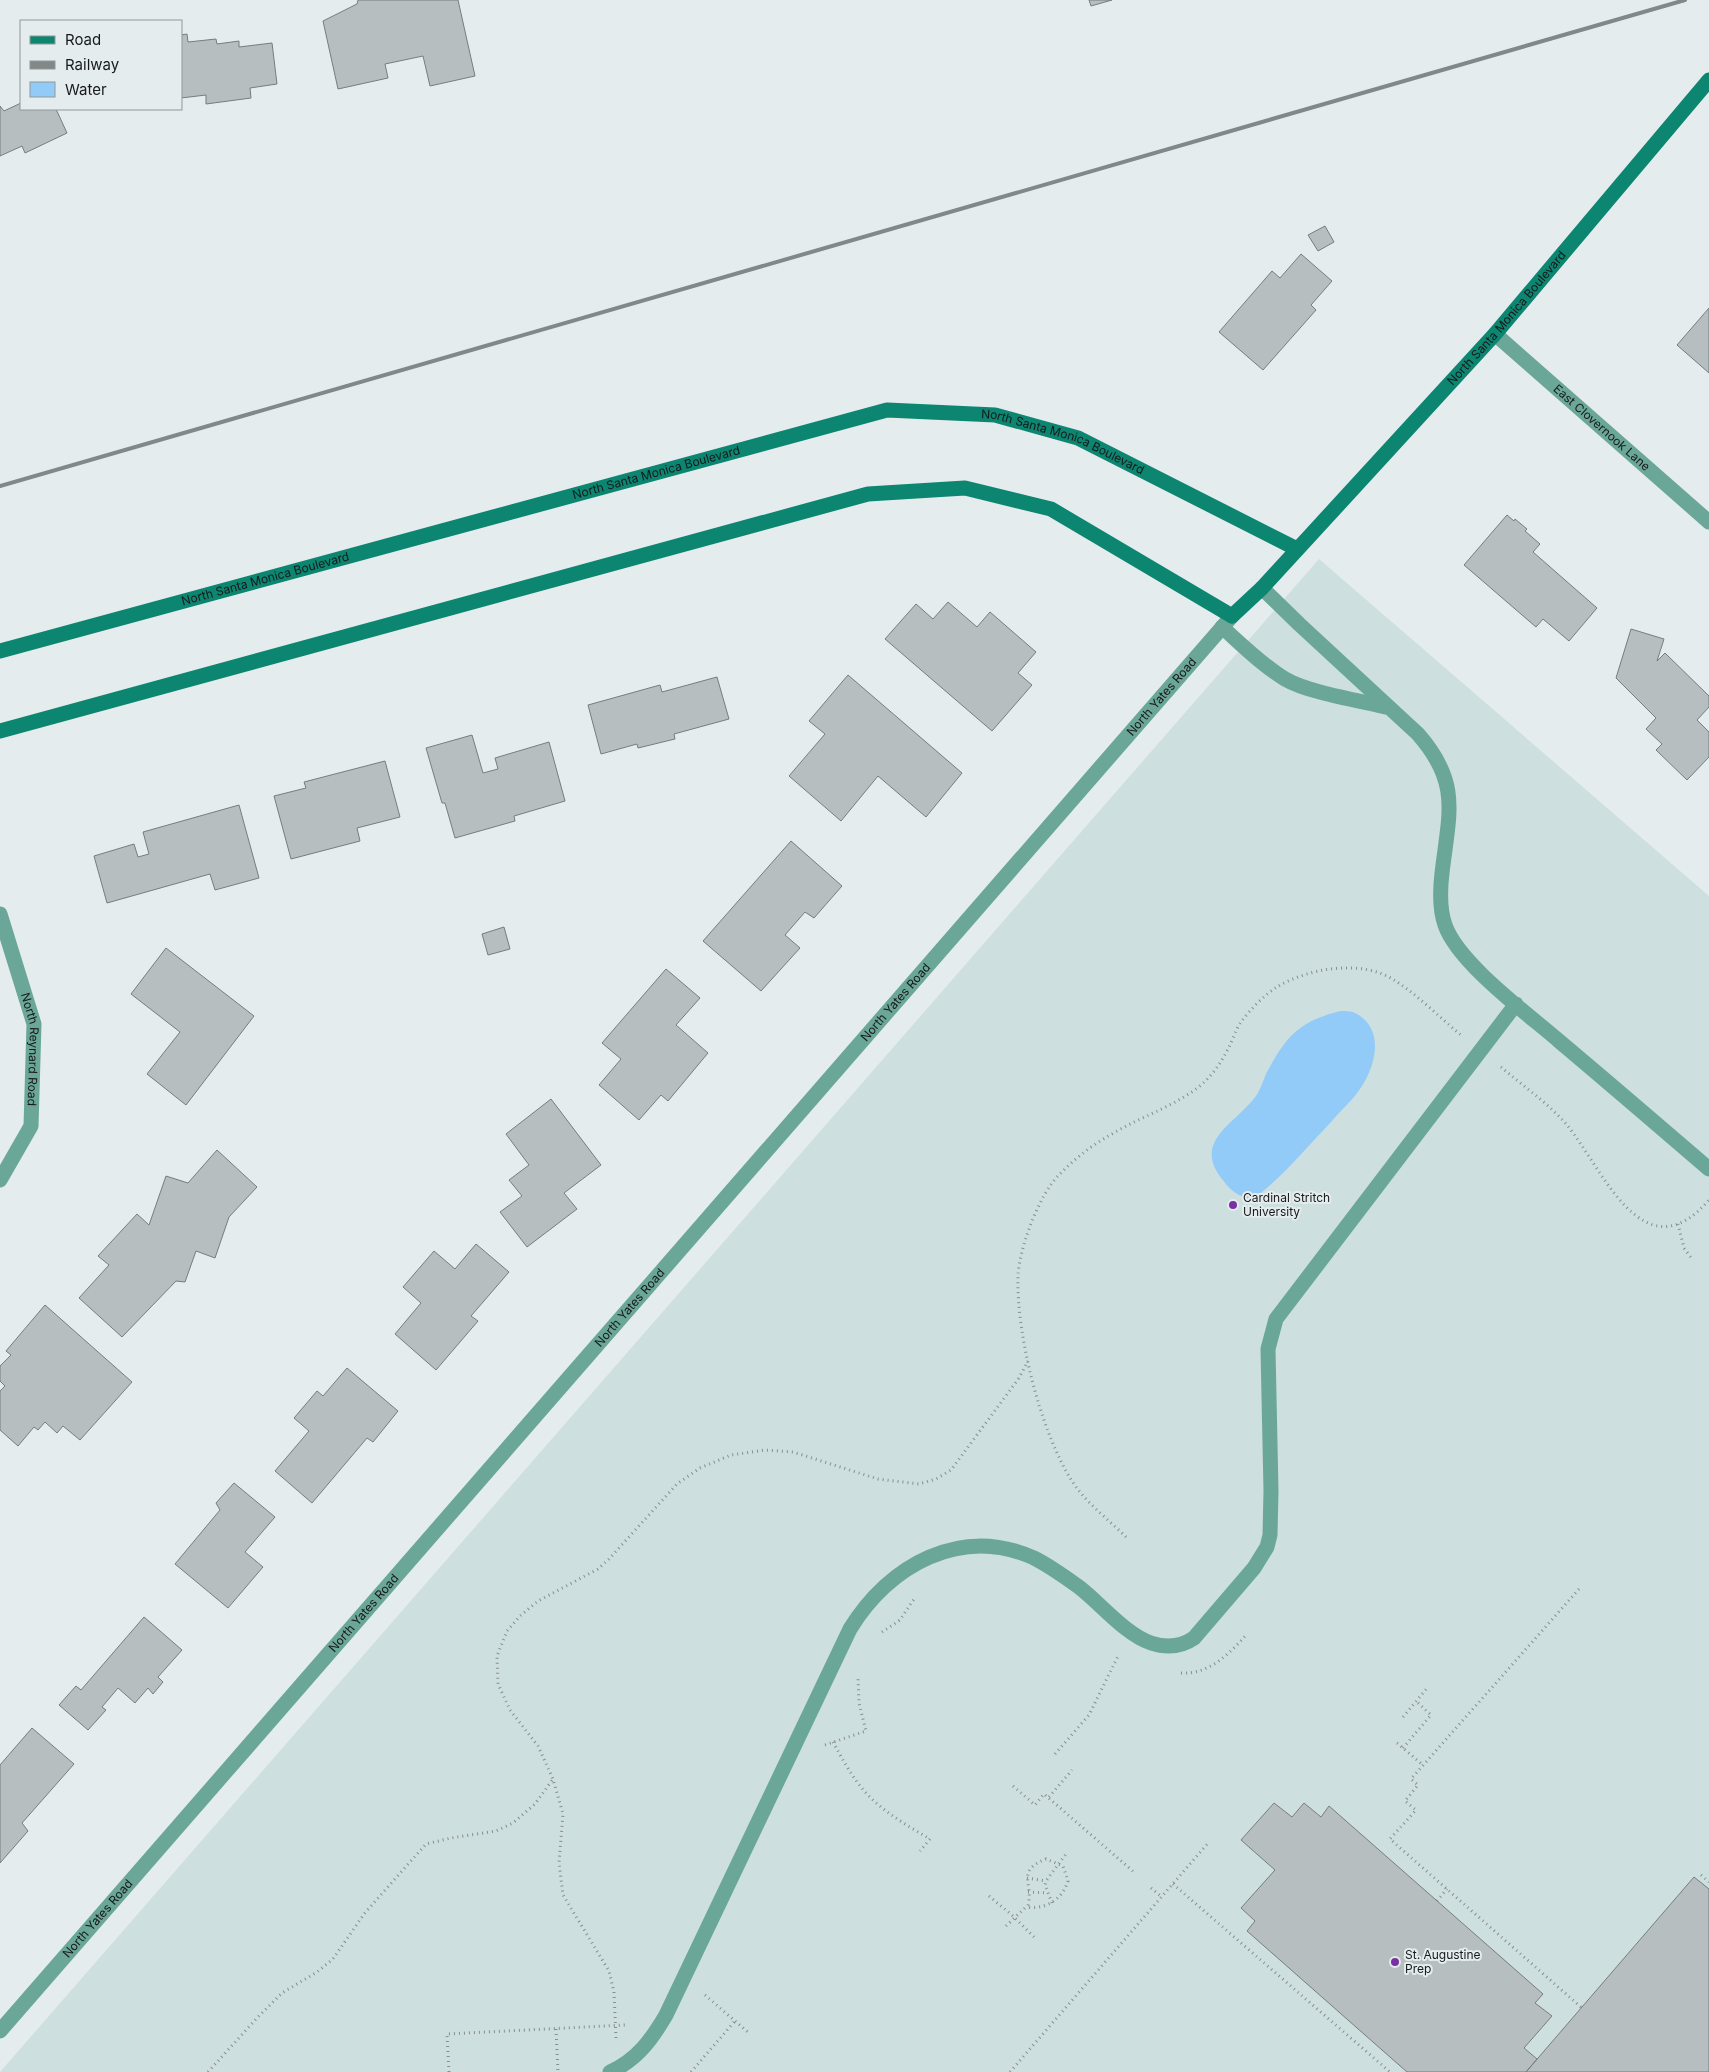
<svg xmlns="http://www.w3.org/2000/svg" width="1709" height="2072" font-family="Inter,sans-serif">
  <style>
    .built { fill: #cedfe0 }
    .water { fill: #92cbf8 }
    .building { fill: #b6bec0; stroke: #767d7f }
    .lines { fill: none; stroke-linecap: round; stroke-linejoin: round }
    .path { stroke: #898e8f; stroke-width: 3; stroke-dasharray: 1 4; stroke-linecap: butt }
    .lane { stroke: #6ba798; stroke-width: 15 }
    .street { stroke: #6ba798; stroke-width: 15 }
    .secondary { stroke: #0c8571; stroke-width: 15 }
    .rail { stroke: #828788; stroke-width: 4 }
    .poi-dot { fill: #7830a3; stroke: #e4eced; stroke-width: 2 }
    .labels { text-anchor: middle; stroke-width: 4; stroke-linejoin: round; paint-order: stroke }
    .street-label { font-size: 12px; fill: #17191a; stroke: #e4eced }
    .poi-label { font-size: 12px; fill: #17191a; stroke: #e4eced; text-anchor: start }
  </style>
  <rect width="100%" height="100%" fill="#e4eced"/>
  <!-- built -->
  <path class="built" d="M 1319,559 L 1709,896 L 1709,2072 L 0,2072 Z"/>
  <!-- water -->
  <path class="water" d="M 1340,1011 C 1344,1011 1351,1011 1355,1013 C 1385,1028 1376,1064 1362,1086 C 1354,1099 1341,1110 1332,1121 C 1307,1147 1282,1178 1253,1199 C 1238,1197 1231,1191 1222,1179 C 1192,1141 1235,1124 1256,1096 C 1261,1089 1263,1080 1267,1072 C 1287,1035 1299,1022 1340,1011 Z"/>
  <!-- building -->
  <path class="building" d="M 358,0 L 458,0 L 475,76 L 430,86 L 423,56 L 385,64 L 388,78 L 338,89 L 323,21 L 357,4 Z
    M 1089,0 L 1112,0 L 1091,6 Z
    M 187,34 L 188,42 L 216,39 L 217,44 L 239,41 L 239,47 L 272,43 L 277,84 L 250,88 L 251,98 L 206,104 L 206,95 L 181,98 L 181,35 Z
    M 21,103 L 21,109 L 56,109 L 67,133 L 25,153 L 22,146 L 0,156 L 0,106 L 4,111 Z
    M 1325,226 L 1334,242 L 1318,251 L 1308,235 Z
    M 1301,254 L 1332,281 L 1311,305 L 1316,310 L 1263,370 L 1219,332 L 1272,271 L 1280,278 Z
    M 1709,308 L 1709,373 L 1677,345 Z
    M 1507,515 L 1514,521 L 1515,519 L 1527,529 L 1525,531 L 1540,544 L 1533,552 L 1597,608 L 1569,641 L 1543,619 L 1536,627 L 1464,565 Z
    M 948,602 L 977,627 L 990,612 L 1036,652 L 1018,673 L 1032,685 L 992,731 L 885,639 L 916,604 L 933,619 Z
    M 1631,629 L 1664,639 L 1657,661 L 1665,653 L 1709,696 L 1709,707 L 1697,720 L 1709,732 L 1709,757 L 1687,780 L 1656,750 L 1662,744 L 1646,729 L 1656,718 L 1616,678 Z
    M 848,675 L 962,773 L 926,817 L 878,776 L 841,821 L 789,776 L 825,734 L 809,721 Z
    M 717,677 L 729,719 L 674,734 L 675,739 L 638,748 L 637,744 L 601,754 L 588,705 L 660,685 L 662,692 Z
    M 472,735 L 483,773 L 498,769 L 495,758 L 549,742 L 565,801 L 514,816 L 515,821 L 455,838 L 445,803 L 442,803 L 426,748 Z
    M 385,761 L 400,817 L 357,828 L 360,841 L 291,859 L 274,796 L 306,788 L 304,782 Z
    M 239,805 L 259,878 L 215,890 L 210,874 L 107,903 L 94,856 L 134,844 L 138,857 L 149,854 L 143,832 Z
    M 791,841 L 842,886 L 814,918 L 805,912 L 785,935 L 800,948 L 761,991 L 703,941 Z
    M 504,927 L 510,949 L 488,955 L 482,934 Z
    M 166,948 L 254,1016 L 186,1105 L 147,1074 L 180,1032 L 131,994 Z
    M 666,969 L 700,998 L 676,1025 L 708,1053 L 668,1101 L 661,1095 L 639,1120 L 599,1085 L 621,1059 L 602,1043 Z
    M 551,1099 L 601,1165 L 564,1193 L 577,1209 L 527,1247 L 500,1212 L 522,1196 L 509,1180 L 529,1165 L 506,1134 Z
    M 217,1150 L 257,1187 L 229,1217 L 215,1258 L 196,1251 L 185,1282 L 176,1281 L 122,1337 L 79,1298 L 109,1265 L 98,1256 L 137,1214 L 149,1225 L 166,1176 L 188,1183 Z
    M 476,1244 L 509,1272 L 471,1316 L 478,1321 L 436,1370 L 395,1334 L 421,1303 L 403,1287 L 434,1251 L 455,1269 Z
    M 45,1305 L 132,1382 L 80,1440 L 63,1426 L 57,1433 L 45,1422 L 38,1430 L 34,1427 L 18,1446 L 0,1430 L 0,1391 L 5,1386 L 0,1381 L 0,1366 L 11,1355 L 6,1351 Z
    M 347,1368 L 398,1411 L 373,1442 L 367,1438 L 312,1503 L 275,1471 L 309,1431 L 294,1418 L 317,1391 L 323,1396 Z
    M 234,1483 L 275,1517 L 245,1552 L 263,1567 L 228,1608 L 175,1564 L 220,1510 L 216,1503 Z
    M 144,1617 L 182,1650 L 158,1677 L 163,1682 L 153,1694 L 148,1688 L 135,1703 L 118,1688 L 102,1707 L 106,1710 L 88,1730 L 59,1705 L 76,1686 L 81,1690 Z
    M 32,1728 L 74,1764 L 22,1823 L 28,1831 L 0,1863 L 0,1765 Z
    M 1274,1803 L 1292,1817 L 1304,1803 L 1321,1817 L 1329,1806 L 1543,1994 L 1535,2003 L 1552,2016 L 1524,2048 L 1537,2059 L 1526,2072 L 1407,2072 L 1247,1931 L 1255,1921 L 1241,1908 L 1275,1870 L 1241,1840 Z
    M 1694,1877 L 1709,1889 L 1709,2072 L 1526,2072 Z"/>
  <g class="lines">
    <!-- path -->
    <path class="path" d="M 1501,1067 C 1523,1086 1548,1103 1567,1125 C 1603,1169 1643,1276 1709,1200
      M 1678,1224 L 1684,1248 L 1692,1259
      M 1126,1537 C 1108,1519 1085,1502 1072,1481 C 1041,1433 1016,1334 1018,1276 C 1019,1249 1039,1195 1058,1176 C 1073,1160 1092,1145 1112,1134 C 1140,1117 1168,1109 1196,1089 C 1211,1078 1221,1063 1229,1047 C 1233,1039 1236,1029 1241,1022 C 1250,1010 1264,995 1277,987 C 1308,968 1362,959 1394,980 C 1418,995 1439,1017 1461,1035
      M 1579,1589 L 1411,1779 L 1418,1785 L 1405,1801 L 1416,1810 L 1390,1839 L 1582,2008
      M 882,1632 L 900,1620 L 914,1599
      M 1181,1673 C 1209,1675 1230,1653 1247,1634
      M 1403,1717 L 1428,1687
      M 833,1742 C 843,1760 853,1779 867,1794 C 885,1813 908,1826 930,1839 L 920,1851
      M 1397,1743 L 1423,1765
      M 825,1745 L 866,1731 L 859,1703 L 858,1677
      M 1403,1748 L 1431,1715 L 1416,1701
      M 1055,1754 L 1089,1715 L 1119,1654
      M 1013,1786 L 1035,1805 L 1044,1794 L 1135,1873
      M 1049,1797 L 1072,1770
      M 1701,1875 L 1709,1882
      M 1027,1878 L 1046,1881
      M 1173,1884 L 1390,2072
      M 1151,1888 L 1162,1897
      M 1028,1892 L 1048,1893
      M 989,1896 L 1013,1916 L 1034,1937
      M 1437,1901 L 1447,1889
      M 1052,1903 L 1045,1885 L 1046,1881 L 1066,1854
      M 1006,1926 L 1028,1905 C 1034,1884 1015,1871 1046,1859 L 1063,1866 L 1068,1881 C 1062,1900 1045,1910 1026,1907
      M 705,1995 L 749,2033
      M 556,2029 L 558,2072
      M 616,2038 L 614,1992 L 609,1971 L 563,1895 L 559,1863 L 563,1814 L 553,1779 L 538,1746 L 510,1710 L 498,1684 L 497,1656 L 507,1631 L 520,1616 L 538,1601 L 598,1569 L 609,1559 L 677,1484 L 700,1468 L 731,1455 L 765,1450 L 793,1452 L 878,1479 L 919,1484 L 936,1479 L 951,1470 L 1019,1378 L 1028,1361
      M 208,2072 L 257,2018 L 282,1993 L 317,1972 L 333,1959 L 364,1914 L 426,1844 L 451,1838 L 496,1831 L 513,1823 L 535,1804 L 553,1779
      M 449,2072 L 447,2034 L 626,2025
      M 691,2072 L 735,2021
      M 1010,2072 L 1209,1842"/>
    <!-- lane -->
    <path class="lane" d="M 1262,588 L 1299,624 L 1418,734 C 1461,783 1449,813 1442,873 C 1440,890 1439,908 1445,925 C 1458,963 1528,1014 1559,1041 C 1609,1083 1659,1126 1709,1169
      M 1222,627 C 1242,645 1262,665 1285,679 C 1309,693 1362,701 1390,708
      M 610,2072 C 637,2060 652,2039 666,2015 L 850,1629 C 889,1565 961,1525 1034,1558 C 1050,1566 1065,1577 1079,1587 C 1101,1604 1125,1634 1151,1643 C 1166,1648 1181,1647 1194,1638 L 1254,1568 L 1267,1547 L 1270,1535 L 1271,1491 L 1268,1349 L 1276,1319 L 1516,1004"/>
    <!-- street -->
    <g class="street">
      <path id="s1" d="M 1495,334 L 1709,522"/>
      <path id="s2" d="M 0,914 L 34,1024 L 31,1126 L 0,1180"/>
      <path id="s3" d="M 0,2031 L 1232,616"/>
    </g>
    <!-- secondary -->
    <g class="secondary">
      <path id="s4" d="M 0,651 L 887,410 L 995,415 L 1078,438 L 1297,549"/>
      <path id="s5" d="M 0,731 L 868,494 L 965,488 L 1051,509 L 1232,616 L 1262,588 L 1495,334 L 1709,80"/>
    </g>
    <!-- rail -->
    <path class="rail" d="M 0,486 L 1685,0"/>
  </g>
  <!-- markers -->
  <g class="poi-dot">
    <circle cx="1233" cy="1205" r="5"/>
    <circle cx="1395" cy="1962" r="5"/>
  </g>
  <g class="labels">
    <!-- street labels -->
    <g class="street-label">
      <text dy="4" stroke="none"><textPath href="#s5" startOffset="1701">North Santa Monica Boulevard</textPath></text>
      <text dy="4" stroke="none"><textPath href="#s1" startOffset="142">East Clovernook Lane</textPath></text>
      <text dy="4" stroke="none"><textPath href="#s4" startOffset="1100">North Santa Monica Boulevard</textPath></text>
      <text dy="4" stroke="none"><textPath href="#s4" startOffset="680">North Santa Monica Boulevard</textPath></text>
      <text dy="4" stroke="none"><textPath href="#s4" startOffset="275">North Santa Monica Boulevard</textPath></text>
      <text dy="4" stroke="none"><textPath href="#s3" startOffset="1769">North Yates Road</textPath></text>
      <text dy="4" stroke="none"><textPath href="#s3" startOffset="1364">North Yates Road</textPath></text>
      <text dy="4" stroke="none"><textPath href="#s2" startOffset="140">North Reynard Road</textPath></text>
      <text dy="4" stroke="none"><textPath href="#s3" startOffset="959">North Yates Road</textPath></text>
      <text dy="4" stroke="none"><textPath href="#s3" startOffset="554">North Yates Road</textPath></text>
      <text dy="4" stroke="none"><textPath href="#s3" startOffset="149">North Yates Road</textPath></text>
    </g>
    <!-- poi labels -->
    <g class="poi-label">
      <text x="1243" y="1202">Cardinal Stritch<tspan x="1243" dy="14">University</tspan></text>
      <text x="1405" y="1959">St. Augustine<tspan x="1405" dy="14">Prep</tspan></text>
    </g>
  </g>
  <!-- legend -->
  <rect x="20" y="20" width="162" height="90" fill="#e4eced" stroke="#929899"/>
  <rect x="30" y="36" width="25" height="8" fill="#0c8571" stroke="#929899"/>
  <text x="65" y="45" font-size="15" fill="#17191a">Road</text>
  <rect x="30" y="61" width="25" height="8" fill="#828788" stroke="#929899"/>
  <text x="65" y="70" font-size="15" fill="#17191a">Railway</text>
  <rect x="30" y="82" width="25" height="15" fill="#92cbf8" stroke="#929899"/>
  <text x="65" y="95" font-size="15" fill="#17191a">Water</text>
</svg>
